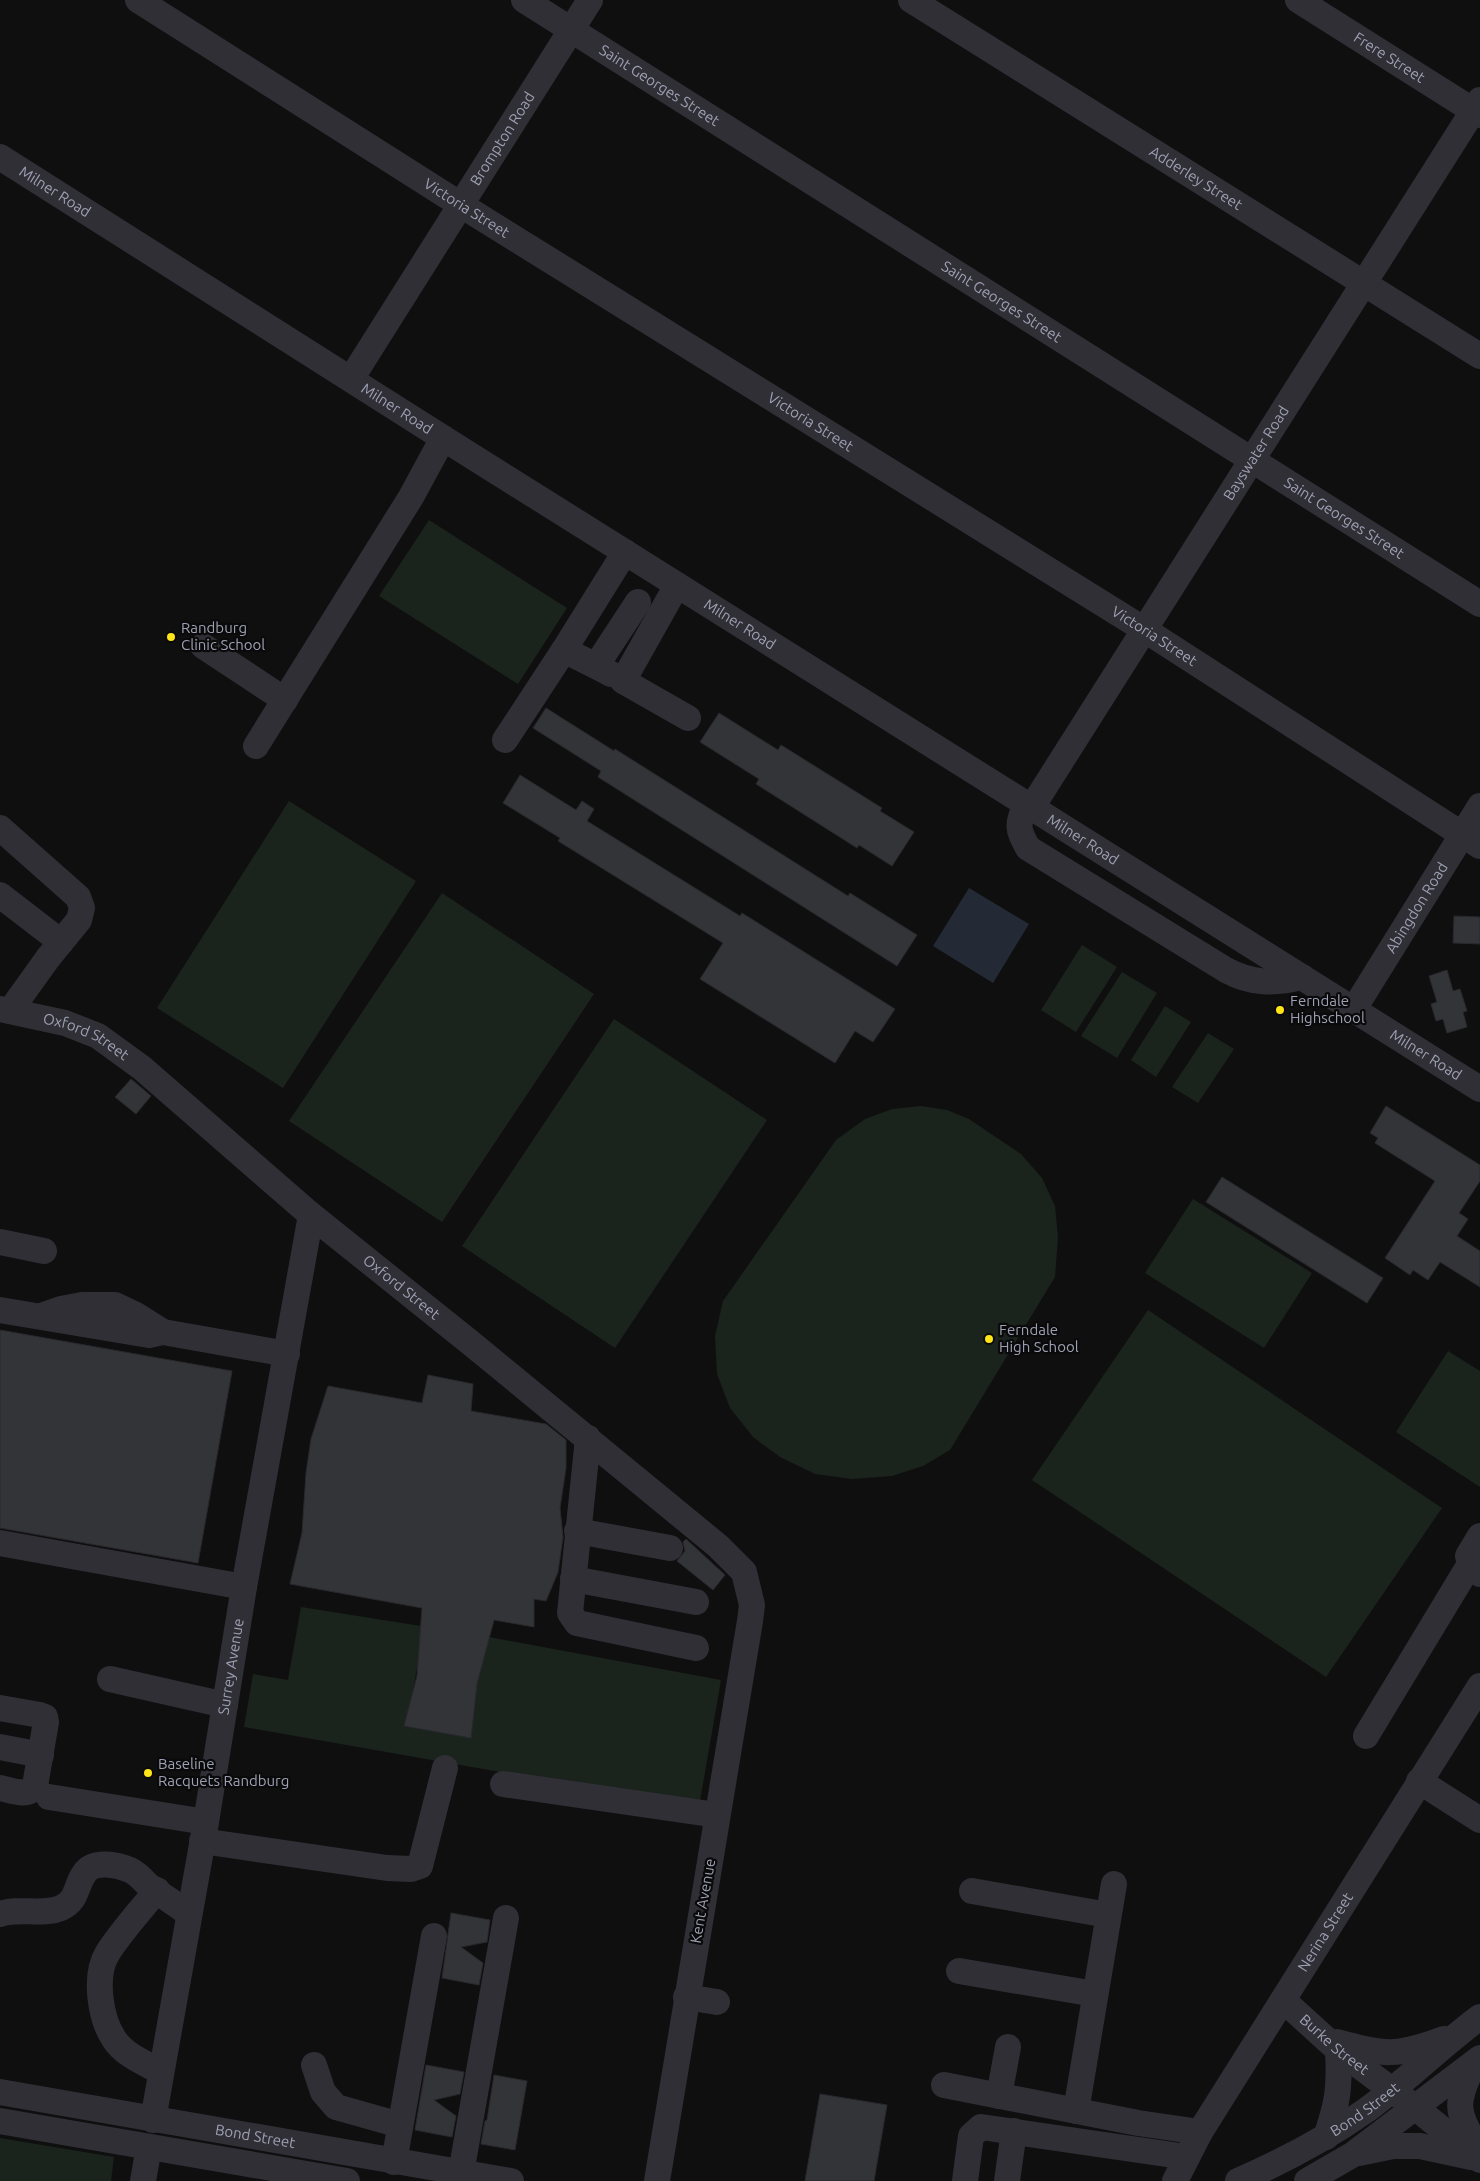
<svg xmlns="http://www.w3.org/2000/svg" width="1480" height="2181" font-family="Ubuntu,sans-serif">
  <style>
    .green { fill: #1b231d }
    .water { fill: #242a35 }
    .building { fill: #333438; stroke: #29292d }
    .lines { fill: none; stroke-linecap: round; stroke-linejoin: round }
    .minor { stroke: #302f36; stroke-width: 26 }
    .poi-dot { fill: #ffe518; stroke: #0a0a0b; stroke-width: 2 }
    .labels { text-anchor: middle; stroke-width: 4.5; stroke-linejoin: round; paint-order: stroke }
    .street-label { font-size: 15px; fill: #9ea0b3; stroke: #0a0a0b }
    .poi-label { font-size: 15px; fill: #9ea0b3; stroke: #0a0a0b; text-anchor: start }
  </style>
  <rect width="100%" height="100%" fill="#0f0f10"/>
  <!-- green -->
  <path class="green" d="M 429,520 L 567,608 L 518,684 L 379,596 Z
    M 289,801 L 416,881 L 283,1088 L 157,1008 Z
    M 442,893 L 594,994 L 442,1222 L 289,1121 Z
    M 1082,945 L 1117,967 L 1076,1032 L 1041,1010 Z
    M 1122,972 L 1157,993 L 1117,1058 L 1081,1036 Z
    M 1165,1006 L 1191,1022 L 1156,1077 L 1131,1060 Z
    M 614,1019 L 767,1120 L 615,1348 L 462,1246 Z
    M 1208,1033 L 1234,1049 L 1198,1103 L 1172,1087 Z
    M 921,1106 L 947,1110 L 969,1119 L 1021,1154 L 1042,1178 L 1055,1206 L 1058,1237 L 1055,1277 L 950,1450 L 923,1466 L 892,1476 L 852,1479 L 815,1474 L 780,1457 L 753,1437 L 730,1408 L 717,1374 L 715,1336 L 723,1301 L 836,1140 L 865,1119 L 892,1109 Z
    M 1193,1199 L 1312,1273 L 1264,1348 L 1145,1273 Z
    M 1148,1310 L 1442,1508 L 1326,1677 L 1032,1480 Z
    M 1448,1351 L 1480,1371 L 1480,1487 L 1396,1432 Z
    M 301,1607 L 421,1626 L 420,1651 L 411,1702 L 477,1684 L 489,1637 L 721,1680 L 699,1807 L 244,1727 L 253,1674 L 288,1680 Z
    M 0,2138 L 114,2157 L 111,2181 L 0,2181 Z"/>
  <!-- water -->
  <path class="water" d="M 969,888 L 1029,924 L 993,983 L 933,946 Z"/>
  <!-- building -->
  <path class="building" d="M 546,708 L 614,751 L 615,749 L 848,896 L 850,893 L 917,935 L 897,966 L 598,777 L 601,771 L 533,728 Z
    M 719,713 L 778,750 L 781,745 L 882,808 L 880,811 L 914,832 L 892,866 L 859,845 L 857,848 L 756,784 L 759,779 L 700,742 Z
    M 520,775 L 576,810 L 582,801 L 594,809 L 587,821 L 740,916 L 742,913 L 895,1009 L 873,1042 L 855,1031 L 835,1063 L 700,979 L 723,943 L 558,841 L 560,838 L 503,803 Z
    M 1454,916 L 1480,917 L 1480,944 L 1453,943 Z
    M 1447,970 L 1453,991 L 1460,989 L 1467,1011 L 1463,1012 L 1467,1027 L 1447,1033 L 1443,1019 L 1436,1021 L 1431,1004 L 1437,1002 L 1429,976 Z
    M 131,1079 L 151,1096 L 136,1114 L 115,1097 Z
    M 1386,1106 L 1480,1165 L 1480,1181 L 1459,1213 L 1468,1219 L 1457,1236 L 1480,1251 L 1480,1287 L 1440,1262 L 1428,1280 L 1413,1270 L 1410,1275 L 1385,1258 L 1435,1181 L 1375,1143 L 1378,1138 L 1370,1133 Z
    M 1222,1177 L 1383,1278 L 1367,1303 L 1206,1202 Z
    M 0,1330 L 232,1371 L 198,1563 L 0,1528 Z
    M 428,1375 L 473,1384 L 471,1411 L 546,1424 L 566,1440 L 566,1468 L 560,1508 L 563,1537 L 558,1572 L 546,1601 L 534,1599 L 534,1627 L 494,1620 L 477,1684 L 471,1738 L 404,1726 L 417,1676 L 422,1608 L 290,1584 L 302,1533 L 306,1473 L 311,1439 L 328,1386 L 422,1403 Z
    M 686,1539 L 725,1575 L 713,1590 L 677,1561 L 685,1551 L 683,1542 Z
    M 451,1913 L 490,1920 L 487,1942 L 461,1947 L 483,1963 L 479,1985 L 442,1978 Z
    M 426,2065 L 464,2072 L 460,2094 L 434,2100 L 456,2116 L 452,2137 L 415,2130 Z
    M 494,2075 L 527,2081 L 515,2150 L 481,2144 L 485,2121 L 487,2120 Z
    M 820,2094 L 887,2105 L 874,2181 L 805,2181 Z"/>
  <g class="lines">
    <!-- minor -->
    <g class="minor">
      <path id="s1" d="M 138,0 L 461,205 L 1145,630 L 1480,846"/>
      <path id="s2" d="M 524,0 L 1480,604"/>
      <path id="s3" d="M 911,0 L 1480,356"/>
      <path id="s4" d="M 1298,0 L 1480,115"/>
      <path id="s5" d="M 0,157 L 443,438 L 1480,1089"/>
      <path id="s6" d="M 351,379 L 590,0"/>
      <path d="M 677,585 L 623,681 L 688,718"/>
      <path d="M 203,646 L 285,700"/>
      <path d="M 596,666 L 564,650 L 625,552"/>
      <path d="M 611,674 L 596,666 L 638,602"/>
      <path d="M 505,740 L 564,650"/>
      <path d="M 256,746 L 411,497 L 443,438"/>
      <path d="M 1026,804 C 1017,826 1017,828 1028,848 L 1226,970 C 1252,984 1274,984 1302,977"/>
      <path id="s7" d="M 1032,807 L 1480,100"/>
      <path d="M 0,828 L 78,897 L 82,908 L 79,920 L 48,958 L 10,1011"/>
      <path d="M 0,895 L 61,942"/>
      <path id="s8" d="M 0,1009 L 65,1023 L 98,1036 L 142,1068 L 311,1215 L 472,1344 L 718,1546 L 744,1572 L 752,1605 L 750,1621 L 657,2181"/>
      <path id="s9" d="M 1354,1009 L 1480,806"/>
      <path d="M 0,1242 L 44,1251"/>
      <path d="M 0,1310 L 149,1335 L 162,1332"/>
      <path d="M 41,1316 L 61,1309 L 82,1305 L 115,1305 L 136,1315 L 163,1332 L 287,1354"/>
      <path d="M 588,1438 L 570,1613 L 577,1623 L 696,1648"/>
      <path d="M 577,1531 L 670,1548"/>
      <path d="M 1480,1536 L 1468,1556 L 1472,1568 L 1480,1574"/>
      <path d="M 0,1543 L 244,1587"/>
      <path d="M 573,1579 L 696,1602"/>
      <path d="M 110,1679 L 225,1705"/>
      <path d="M 0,1708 L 40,1715 L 45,1717 L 46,1722 L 35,1786 C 28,1798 11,1790 0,1788"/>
      <path d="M 1366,1736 L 1470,1564"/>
      <path d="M 0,1747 L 41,1755"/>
      <path d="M 1419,1781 L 1480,1820"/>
      <path d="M 503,1784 L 717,1815"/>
      <path d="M 49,1797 L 206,1822"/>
      <path d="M 202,1841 L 387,1868 L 411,1869 L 420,1866 L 445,1768"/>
      <path d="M 157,1890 C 141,1910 119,1934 107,1954 C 94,1976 100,2018 114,2039 C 124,2055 145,2063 161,2072"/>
      <path d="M 972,1891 L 1108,1915"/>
      <path d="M 0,1914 C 19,1907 42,1916 61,1908 C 78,1900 75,1887 84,1874 C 93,1859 118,1865 130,1870 C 137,1873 143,1880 148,1885 C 161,1895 176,1904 189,1914"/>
      <path d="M 959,1971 L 1095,1994"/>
      <path d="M 686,1997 L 717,2002"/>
      <path id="s10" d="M 1283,2000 L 1338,2050 L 1416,2108 L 1480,2160"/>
      <path d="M 1337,2042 C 1385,2055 1396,2057 1444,2039"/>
      <path d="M 1474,2064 C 1452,2108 1458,2112 1480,2153"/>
      <path d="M 314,2065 L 323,2092 L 336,2107 L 400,2125"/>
      <path d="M 944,2085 L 1138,2123 L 1200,2132"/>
      <path id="s11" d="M 0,2092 L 511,2181"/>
      <path d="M 999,2096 L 1008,2047"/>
      <path d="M 1076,2111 L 1114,1884"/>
      <path id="s12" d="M 153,2120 L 206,1822 L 244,1587 L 311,1215"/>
      <path d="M 0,2121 L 347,2181"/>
      <path d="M 1326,2137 C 1338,2102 1340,2087 1338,2050"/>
      <path d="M 1359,2153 L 1393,2146 L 1420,2146 L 1471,2157"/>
      <path d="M 394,2162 L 434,1936"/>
      <path d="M 461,2173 L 506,1918"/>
      <path d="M 143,2181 L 149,2147"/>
      <path d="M 965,2181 L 971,2136 L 981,2127 L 1187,2157"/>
      <path d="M 1007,2181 L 1014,2131"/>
      <path id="s13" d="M 1175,2181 L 1200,2132 L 1480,1686"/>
      <path id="s14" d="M 1238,2181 C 1284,2161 1327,2138 1368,2109 C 1407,2080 1441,2046 1480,2017"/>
      <path d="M 1307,2181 L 1352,2155 L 1480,2058"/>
    </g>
  </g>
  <!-- markers -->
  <g class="poi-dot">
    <circle cx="171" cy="637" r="5"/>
    <circle cx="1280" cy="1010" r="5"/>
    <circle cx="989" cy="1339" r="5"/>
    <circle cx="148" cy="1773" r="5"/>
  </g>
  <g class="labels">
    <!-- street labels -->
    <g class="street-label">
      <text dy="5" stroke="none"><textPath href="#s4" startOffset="108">Frere Street</textPath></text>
      <text dy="5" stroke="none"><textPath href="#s2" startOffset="160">Saint Georges Street</textPath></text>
      <text dy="5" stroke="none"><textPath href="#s6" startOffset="284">Brompton Road</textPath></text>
      <text dy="5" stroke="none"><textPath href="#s3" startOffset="336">Adderley Street</textPath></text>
      <text dy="5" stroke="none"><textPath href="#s5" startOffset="65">Milner Road</textPath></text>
      <text dy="5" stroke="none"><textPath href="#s1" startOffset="389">Victoria Street</textPath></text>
      <text dy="5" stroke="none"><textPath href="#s2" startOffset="565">Saint Georges Street</textPath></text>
      <text dy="5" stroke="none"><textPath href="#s5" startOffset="470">Milner Road</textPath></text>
      <text dy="5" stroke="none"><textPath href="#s1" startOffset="794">Victoria Street</textPath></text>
      <text dy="5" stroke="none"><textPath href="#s7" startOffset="419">Bayswater Road</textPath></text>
      <text dy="5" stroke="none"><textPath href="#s2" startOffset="970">Saint Georges Street</textPath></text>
      <text dy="5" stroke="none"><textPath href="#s5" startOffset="875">Milner Road</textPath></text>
      <text dy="5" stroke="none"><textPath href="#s1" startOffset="1199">Victoria Street</textPath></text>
      <text dy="5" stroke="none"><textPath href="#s5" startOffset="1280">Milner Road</textPath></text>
      <text dy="5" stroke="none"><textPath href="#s9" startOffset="119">Abingdon Road</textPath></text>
      <text dy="5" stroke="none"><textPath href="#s8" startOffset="91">Oxford Street</textPath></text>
      <text dy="5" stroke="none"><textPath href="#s5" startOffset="1685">Milner Road</textPath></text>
      <text dy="5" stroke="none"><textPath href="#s8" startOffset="496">Oxford Street</textPath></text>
      <text dy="5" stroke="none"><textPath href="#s12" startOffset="460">Surrey Avenue</textPath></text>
      <text transform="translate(703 1901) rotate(-80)" y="5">Kent Avenue</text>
      <text dy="5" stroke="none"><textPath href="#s13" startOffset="291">Nerina Street</textPath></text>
      <text dy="5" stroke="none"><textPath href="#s10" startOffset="68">Burke Street</textPath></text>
      <text dy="5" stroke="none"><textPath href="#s14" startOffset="146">Bond Street</textPath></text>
      <text dy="5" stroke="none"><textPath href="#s11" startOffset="259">Bond Street</textPath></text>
    </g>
    <!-- poi labels -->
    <g class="poi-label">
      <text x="181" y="633">Randburg<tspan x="181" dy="17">Clinic School</tspan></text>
      <text x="1290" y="1006">Ferndale<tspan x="1290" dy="17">Highschool</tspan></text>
      <text x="999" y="1335">Ferndale<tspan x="999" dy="17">High School</tspan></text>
      <text x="158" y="1769">Baseline<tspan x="158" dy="17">Racquets Randburg</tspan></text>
    </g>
  </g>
</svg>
